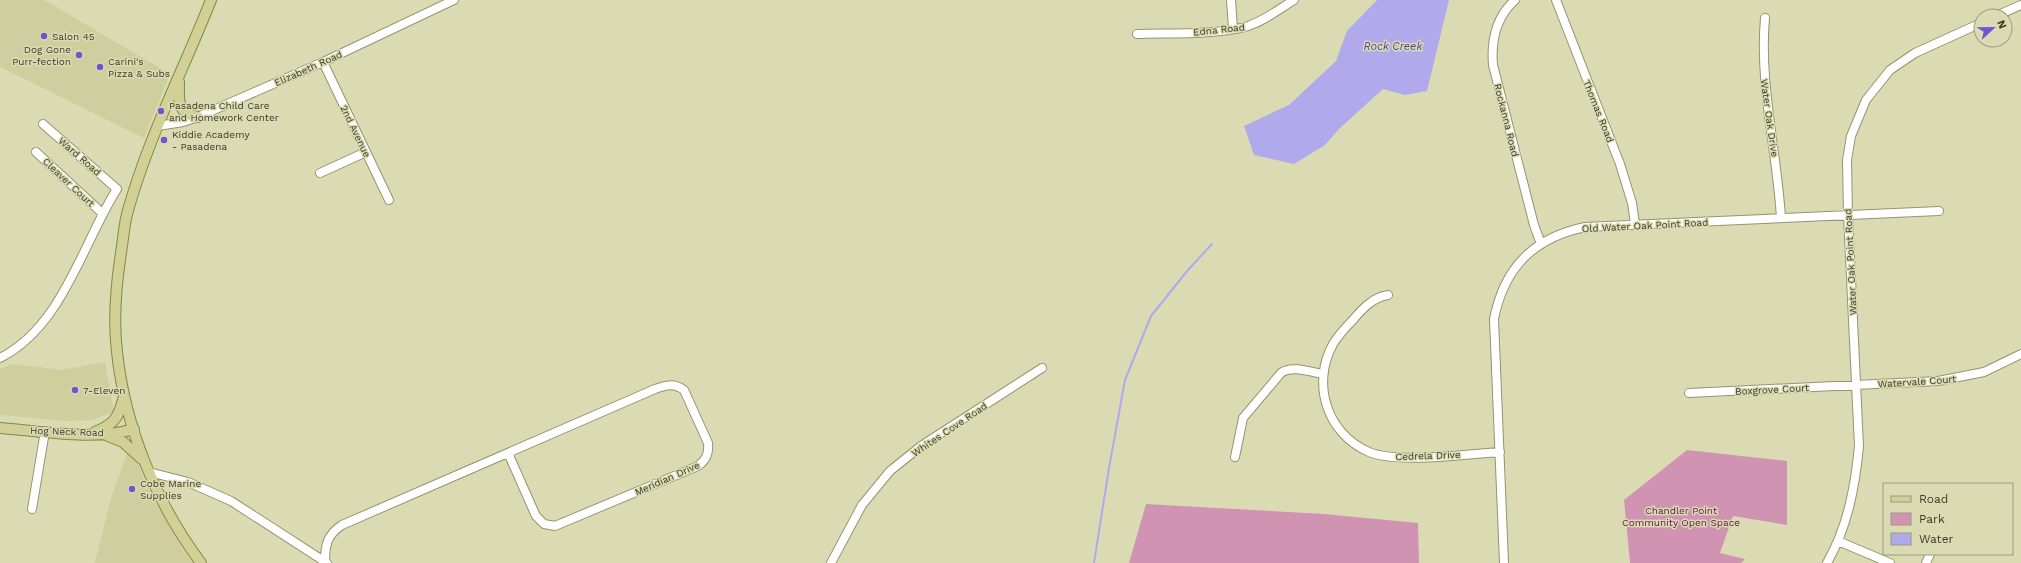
<svg xmlns="http://www.w3.org/2000/svg" width="2021" height="563" font-family="'Work Sans',sans-serif">
  <style>
    .built { fill: #cece9e }
    .green { fill: #d094b2 }
    .water { fill: #b0aaed }
    .lines { fill: none; stroke-linecap: round; stroke-linejoin: round }
    .stream { stroke: #b0aaed; stroke-width: 2 }
    .minor-casing { stroke: #94956e; stroke-width: 10 }
    .major-casing { stroke: #888743; stroke-width: 12 }
    .minor { stroke: #fff; stroke-width: 8 }
    .major { stroke: #d1d096; stroke-width: 10 }
    .poi-dot { fill: #6f56d0; stroke: #dadbb2; stroke-width: 1.5 }
    .labels { text-anchor: middle; stroke-width: 3; stroke-linejoin: round; paint-order: stroke }
    .street-label { font-size: 10px; fill: #3a3b2a; stroke: #dadbb2 }
    .poi-label { font-size: 10px; fill: #3a3b2a; stroke: #dadbb2; text-anchor: start }
    .park-label { font-size: 10px; fill: #621043; stroke: #dadbb2 }
    .water-label { font-size: 11px; font-style: italic; fill: #524494; stroke: #dadbb2 }
  </style>
  <rect width="100%" height="100%" fill="#dadbb2"/>
  <!-- built -->
  <path class="built" d="M 0,0 L 44,0 L 170,74 L 144,138 L 0,67 Z
    M 105,362 L 114,412 L 92,420 L 66,421 L 0,415 L 0,369 L 12,364 L 61,370 Z
    M 128,451 L 136,459 L 153,498 L 184,552 L 193,563 L 95,563 L 111,498 Z"/>
  <!-- green -->
  <path class="green" d="M 1687,450 L 1787,461 L 1787,525 L 1733,516 L 1720,553 L 1745,559 L 1741,563 L 1630,563 L 1624,500 Z
    M 1146,504 L 1324,514 L 1418,523 L 1419,563 L 1129,563 Z"/>
  <!-- water -->
  <path class="water" d="M 1377,0 L 1449,0 L 1427,91 L 1405,95 L 1383,89 L 1339,129 L 1325,145 L 1294,164 L 1254,155 L 1244,126 L 1289,105 L 1336,61 L 1347,31 Z"/>
  <g class="lines">
    <!-- stream -->
    <path class="stream" d="M 1094,563 L 1109,468 L 1125,380 L 1151,316 L 1188,270 L 1212,244"/>
    <defs>
      <path id="minor" d="M 1231,0 L 1233,29
        M 1515,0 C 1496,17 1491,41 1493,65 L 1534,225 L 1541,244
        M 1556,0 L 1620,164 L 1632,203 L 1635,224
        M 1996,16 L 2021,5
        M 1765,18 C 1759,85 1777,151 1781,218
        M 1137,34 C 1170,33 1214,35 1245,27 C 1263,22 1279,9 1294,0
        M 323,62 L 389,200
        M 158,126 L 183,122 L 198,117 L 323,62 L 454,0
        M 36,152 L 102,213
        M 320,173 L 366,152
        M 1388,295 C 1373,297 1362,309 1352,321 C 1345,328 1338,336 1333,344 C 1311,384 1327,434 1369,452 C 1398,464 1467,454 1500,452
        M 0,358 C 63,326 82,244 117,189 L 43,124
        M 1689,393 L 1938,381 L 1984,372 L 2021,354
        M 1235,457 L 1243,418 L 1281,373 C 1291,365 1311,372 1323,374
        M 149,472 L 188,482 L 231,501 L 327,563
        M 32,509 L 45,431
        M 1838,541 L 1890,563
        M 325,562 C 325,545 327,535 342,525 L 655,389 C 666,385 674,383 684,390 L 708,443 C 709,454 706,460 698,466 L 555,526 L 544,524 L 536,516 L 508,453
        M 831,563 L 862,505 L 890,471 L 921,446 L 1042,368
        M 1504,563 L 1494,319 C 1504,268 1533,238 1585,227 L 1939,211
        M 1827,563 C 1848,526 1855,487 1859,446 L 1848,215 L 1847,160 L 1851,136 L 1866,100 L 1890,70 L 1915,53 L 1981,23
        M 1926,563 L 1930,554"/>
      <path id="major" d="M 179,82 C 179,101 176,113 198,117
        M 0,428 C 41,431 95,441 134,429
        M 95,432 C 115,424 119,417 124,396
        M 108,436 L 123,442 L 143,460
        M 201,563 C 156,503 125,427 117,352 C 113,319 116,285 121,253 C 123,240 124,226 127,214 C 147,140 183,71 211,0"/>
    </defs>
    <!-- minor casing -->
    <use href="#minor" class="minor-casing"/>
    <!-- major casing -->
    <use href="#major" class="major-casing"/>
    <!-- minor -->
    <use href="#minor" class="minor"/>
    <!-- major -->
    <use href="#major" class="major"/>
  </g>
  <!-- markers -->
  <g class="poi-dot">
    <circle cx="44" cy="36" r="4"/>
    <circle cx="79" cy="55" r="4"/>
    <circle cx="100" cy="67" r="4"/>
    <circle cx="161" cy="111" r="4"/>
    <circle cx="164" cy="140" r="4"/>
    <circle cx="75" cy="390" r="4"/>
    <circle cx="132" cy="489" r="4"/>
  </g>
  <g class="labels">
    <!-- street labels -->
    <g class="street-label">
      <text transform="translate(1219 29) rotate(-6)" y="4">Edna Road</text>
      <text transform="translate(308 68) rotate(-24)" y="4">Elizabeth Road</text>
      <text transform="translate(1599 111) rotate(68)" y="4">Thomas Road</text>
      <text transform="translate(1770 118) rotate(82)" y="4">Water Oak Drive</text>
      <text transform="translate(1507 120) rotate(76)" y="4">Rockanna Road</text>
      <text transform="translate(356 131) rotate(64)" y="4">2nd Avenue</text>
      <text transform="translate(80 156) rotate(41)" y="4">Ward Road</text>
      <text transform="translate(69 182) rotate(43)" y="4">Cleaver Court</text>
      <text transform="translate(1645 225) rotate(-3)" y="4">Old Water Oak Point Road</text>
      <text transform="translate(1850 262) rotate(-93)" y="4">Water Oak Point Road</text>
      <text transform="translate(1917 381) rotate(-4)" y="4">Watervale Court</text>
      <text transform="translate(1772 389) rotate(-3)" y="4">Boxgrove Court</text>
      <text transform="translate(949 429) rotate(-34)" y="4">Whites Cove Road</text>
      <text transform="translate(67 431) rotate(2)" y="4">Hog Neck Road</text>
      <text transform="translate(1428 455) rotate(-2)" y="4">Cedrela Drive</text>
      <text transform="translate(667 478) rotate(-24)" y="4">Meridian Drive</text>
    </g>
    <!-- poi labels -->
    <g class="poi-label">
      <text x="52" y="40">Salon 45</text>
      <text x="71" y="53" text-anchor="end">Dog Gone<tspan x="71" dy="12">Purr-fection</tspan></text>
      <text x="108" y="65">Carini's<tspan x="108" dy="12">Pizza &amp; Subs</tspan></text>
      <text x="169" y="109">Pasadena Child Care<tspan x="169" dy="12">and Homework Center</tspan></text>
      <text x="172" y="138">Kiddie Academy<tspan x="172" dy="12">- Pasadena</tspan></text>
      <text x="83" y="394">7-Eleven</text>
      <text x="140" y="487">Cobe Marine<tspan x="140" dy="12">Supplies</tspan></text>
    </g>
    <!-- park labels -->
    <g class="park-label">
      <text x="1681" y="514">Chandler Point<tspan x="1681" dy="12">Community Open Space</tspan></text>
    </g>
    <!-- water labels -->
    <g class="water-label">
      <text x="1393" y="50">Rock Creek</text>
    </g>
  </g>
  <!-- legend -->
  <rect x="1883" y="483" width="130" height="72" fill="#dadbb2" stroke="#9a9b7c"/>
  <rect x="1891" y="496" width="20" height="6" fill="#d1d096" stroke="#9a9b7c"/>
  <text x="1919" y="503" font-size="12" fill="#3a3b2a">Road</text>
  <rect x="1891" y="513" width="20" height="12" fill="#d094b2" stroke="#9a9b7c"/>
  <text x="1919" y="523" font-size="12" fill="#3a3b2a">Park</text>
  <rect x="1891" y="533" width="20" height="12" fill="#b0aaed" stroke="#9a9b7c"/>
  <text x="1919" y="543" font-size="12" fill="#3a3b2a">Water</text>
  <!-- north arrow -->
  <g transform="translate(1993 28) rotate(68)"><circle r="19" fill="#dadbb2" stroke="#9a9b7c"/>
  <path d="M0-3L7 15L0 10L-7 15Z" fill="#6f56d0"/>
  <text y="-6" font-size="11" font-weight="bold" text-anchor="middle" fill="#3a3b2a">N</text>
  </g>
</svg>
